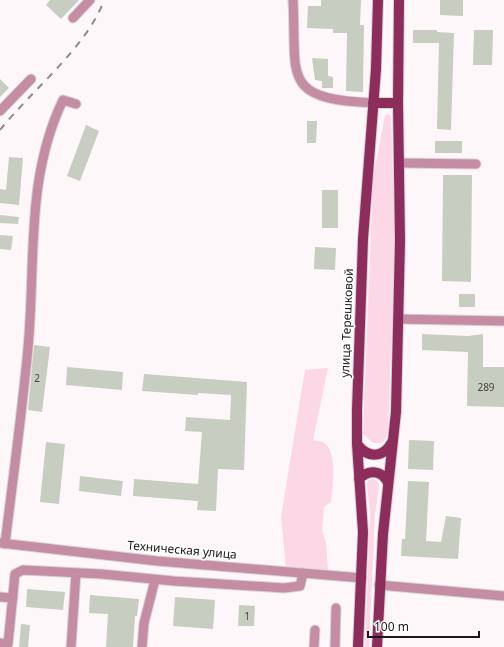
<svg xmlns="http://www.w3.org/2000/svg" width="504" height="647" font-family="'Noto Sans',sans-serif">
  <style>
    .green { fill: #fcd7e5 }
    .building { fill: #c7cdc0 }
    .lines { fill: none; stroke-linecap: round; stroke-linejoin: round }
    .minor-casing { stroke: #dad3d6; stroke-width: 11 }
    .major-casing { stroke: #dad3d6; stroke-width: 12 }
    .minor { stroke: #c48da3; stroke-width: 9 }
    .major { stroke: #8d2d5c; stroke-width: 10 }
    .rail { stroke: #908a8d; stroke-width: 2; stroke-dasharray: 7 7; stroke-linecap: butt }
    .labels { text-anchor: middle; stroke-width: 3.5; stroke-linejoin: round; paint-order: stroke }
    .number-label { font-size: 10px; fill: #474443 }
    .street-label { font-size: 12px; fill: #1c1719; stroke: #fff }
  </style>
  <rect width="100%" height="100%" fill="#fef7fa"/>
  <!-- green -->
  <path class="green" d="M 388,114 L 391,116 L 395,240 L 388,431 L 386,438 L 382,443 L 373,443 L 363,434 L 373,179 L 385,115 Z
    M 328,368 L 313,440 C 316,441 320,441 323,442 C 338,450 333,488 331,502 L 324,507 L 322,531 L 326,542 L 328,571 L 286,568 L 281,517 L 305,370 Z
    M 374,479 L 378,482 L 379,488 L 375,514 L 369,647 L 365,647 L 370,514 L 367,484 L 368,480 Z"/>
  <!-- building -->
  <path class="building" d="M 50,0 L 79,0 L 61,19 L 46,5 Z
    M 321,0 L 361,0 L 360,25 L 364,25 L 363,92 L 346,91 L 347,33 L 333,33 L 333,29 L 307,28 L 308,6 L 321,6 Z
    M 440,0 L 463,0 L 463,16 L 440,15 Z
    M 413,30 L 437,30 L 437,32 L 454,33 L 451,130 L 437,129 L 439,43 L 413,43 Z
    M 474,30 L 493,30 L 492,65 L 473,65 Z
    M 312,58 L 328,59 L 328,76 L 333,77 L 333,88 L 322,88 L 322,81 L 315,80 Z
    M 0,79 L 9,88 L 0,97 Z
    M 307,121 L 317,121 L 316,143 L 307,143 Z
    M 86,125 L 99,131 L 80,181 L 67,176 Z
    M 435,141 L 462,141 L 462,153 L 435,153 Z
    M 9,157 L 23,158 L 19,205 L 0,203 L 0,189 L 6,190 Z
    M 443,175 L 472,175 L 471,282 L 442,281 Z
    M 322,190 L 338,190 L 338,228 L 322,228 Z
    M 0,215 L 19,217 L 18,224 L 0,223 Z
    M 0,235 L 13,236 L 11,250 L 0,249 Z
    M 315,247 L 336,248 L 335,270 L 314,269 Z
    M 459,294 L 475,294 L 475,307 L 459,307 Z
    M 422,334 L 468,336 L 483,334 L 483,367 L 504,367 L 504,407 L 467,406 L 468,352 L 422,350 Z
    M 34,345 L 50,347 L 42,412 L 28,410 Z
    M 67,367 L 123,372 L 122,390 L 66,385 Z
    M 144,374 L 247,382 L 244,470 L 218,469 L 216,511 L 197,510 L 198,501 L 133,496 L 134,479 L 198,484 L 202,432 L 185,431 L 186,417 L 230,420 L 231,395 L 198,393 L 198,395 L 142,391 Z
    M 409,440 L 434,441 L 433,470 L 408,469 Z
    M 46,442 L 65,444 L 59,504 L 40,502 Z
    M 80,476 L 123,481 L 121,496 L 79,491 Z
    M 408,481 L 429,482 L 426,541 L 441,542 L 446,516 L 461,518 L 458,559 L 401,556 L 402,539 L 405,539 Z
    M 27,589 L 65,592 L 63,610 L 26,607 Z
    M 90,595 L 139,599 L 137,616 L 135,616 L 133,647 L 106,647 L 108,614 L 89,613 Z
    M 175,597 L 215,600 L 213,629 L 173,626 Z
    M 239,605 L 255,606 L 254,626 L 238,626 Z
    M 21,624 L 30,625 L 28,647 L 19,647 Z"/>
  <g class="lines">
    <defs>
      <path id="minor" d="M 293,0 C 297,77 280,99 373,103
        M 73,18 L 90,0
        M 0,111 L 31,79
        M 399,163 L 476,164
        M 398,319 L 504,321
        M 0,543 L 157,561 L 362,578
        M 5,544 C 13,478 22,413 28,348 C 36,263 25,179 63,100 L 76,104
        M 379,585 L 504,596
        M 0,597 L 13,598
        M 0,643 L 8,644 L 15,574 L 23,570 L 101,574 L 174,581 L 284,588 L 300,586 L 303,573
        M 71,647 L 76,573
        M 142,647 L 144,623 L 155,580
        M 314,647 L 315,630
        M 335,647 L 336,608"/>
      <path id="major" d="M 373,103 L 398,103
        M 357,444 C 367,458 383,459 392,442
        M 359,479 C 369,469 382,470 388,483
        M 358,647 L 363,532 L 357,444 L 357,410 L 363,239 L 376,69 L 378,0
        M 377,647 L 383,534 L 396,412 L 400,241 L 398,103 L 399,0"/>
    </defs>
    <!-- minor casing -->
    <use href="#minor" class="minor-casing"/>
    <!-- major casing -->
    <use href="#major" class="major-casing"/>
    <!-- minor -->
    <use href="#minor" class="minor"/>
    <!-- major -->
    <use href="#major" class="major"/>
    <!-- rail -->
    <path class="rail" d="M 0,130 C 30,92 88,46 104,0"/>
  </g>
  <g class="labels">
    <!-- number labels -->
    <g class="number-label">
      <text x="37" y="382">2</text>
      <text x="486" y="391">289</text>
      <text x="247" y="620">1</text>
    </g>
    <!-- street labels -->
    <g class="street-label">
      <text transform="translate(347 323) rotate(-88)" y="4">улица Терешковой</text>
      <text transform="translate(182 550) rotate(5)" y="4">Техническая улица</text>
    </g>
  </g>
  <!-- scale -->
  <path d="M368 631v6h111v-6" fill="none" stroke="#1c1719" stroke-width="2"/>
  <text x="374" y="631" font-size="12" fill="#1c1719" stroke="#ffffff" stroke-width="3" paint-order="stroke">100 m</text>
</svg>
